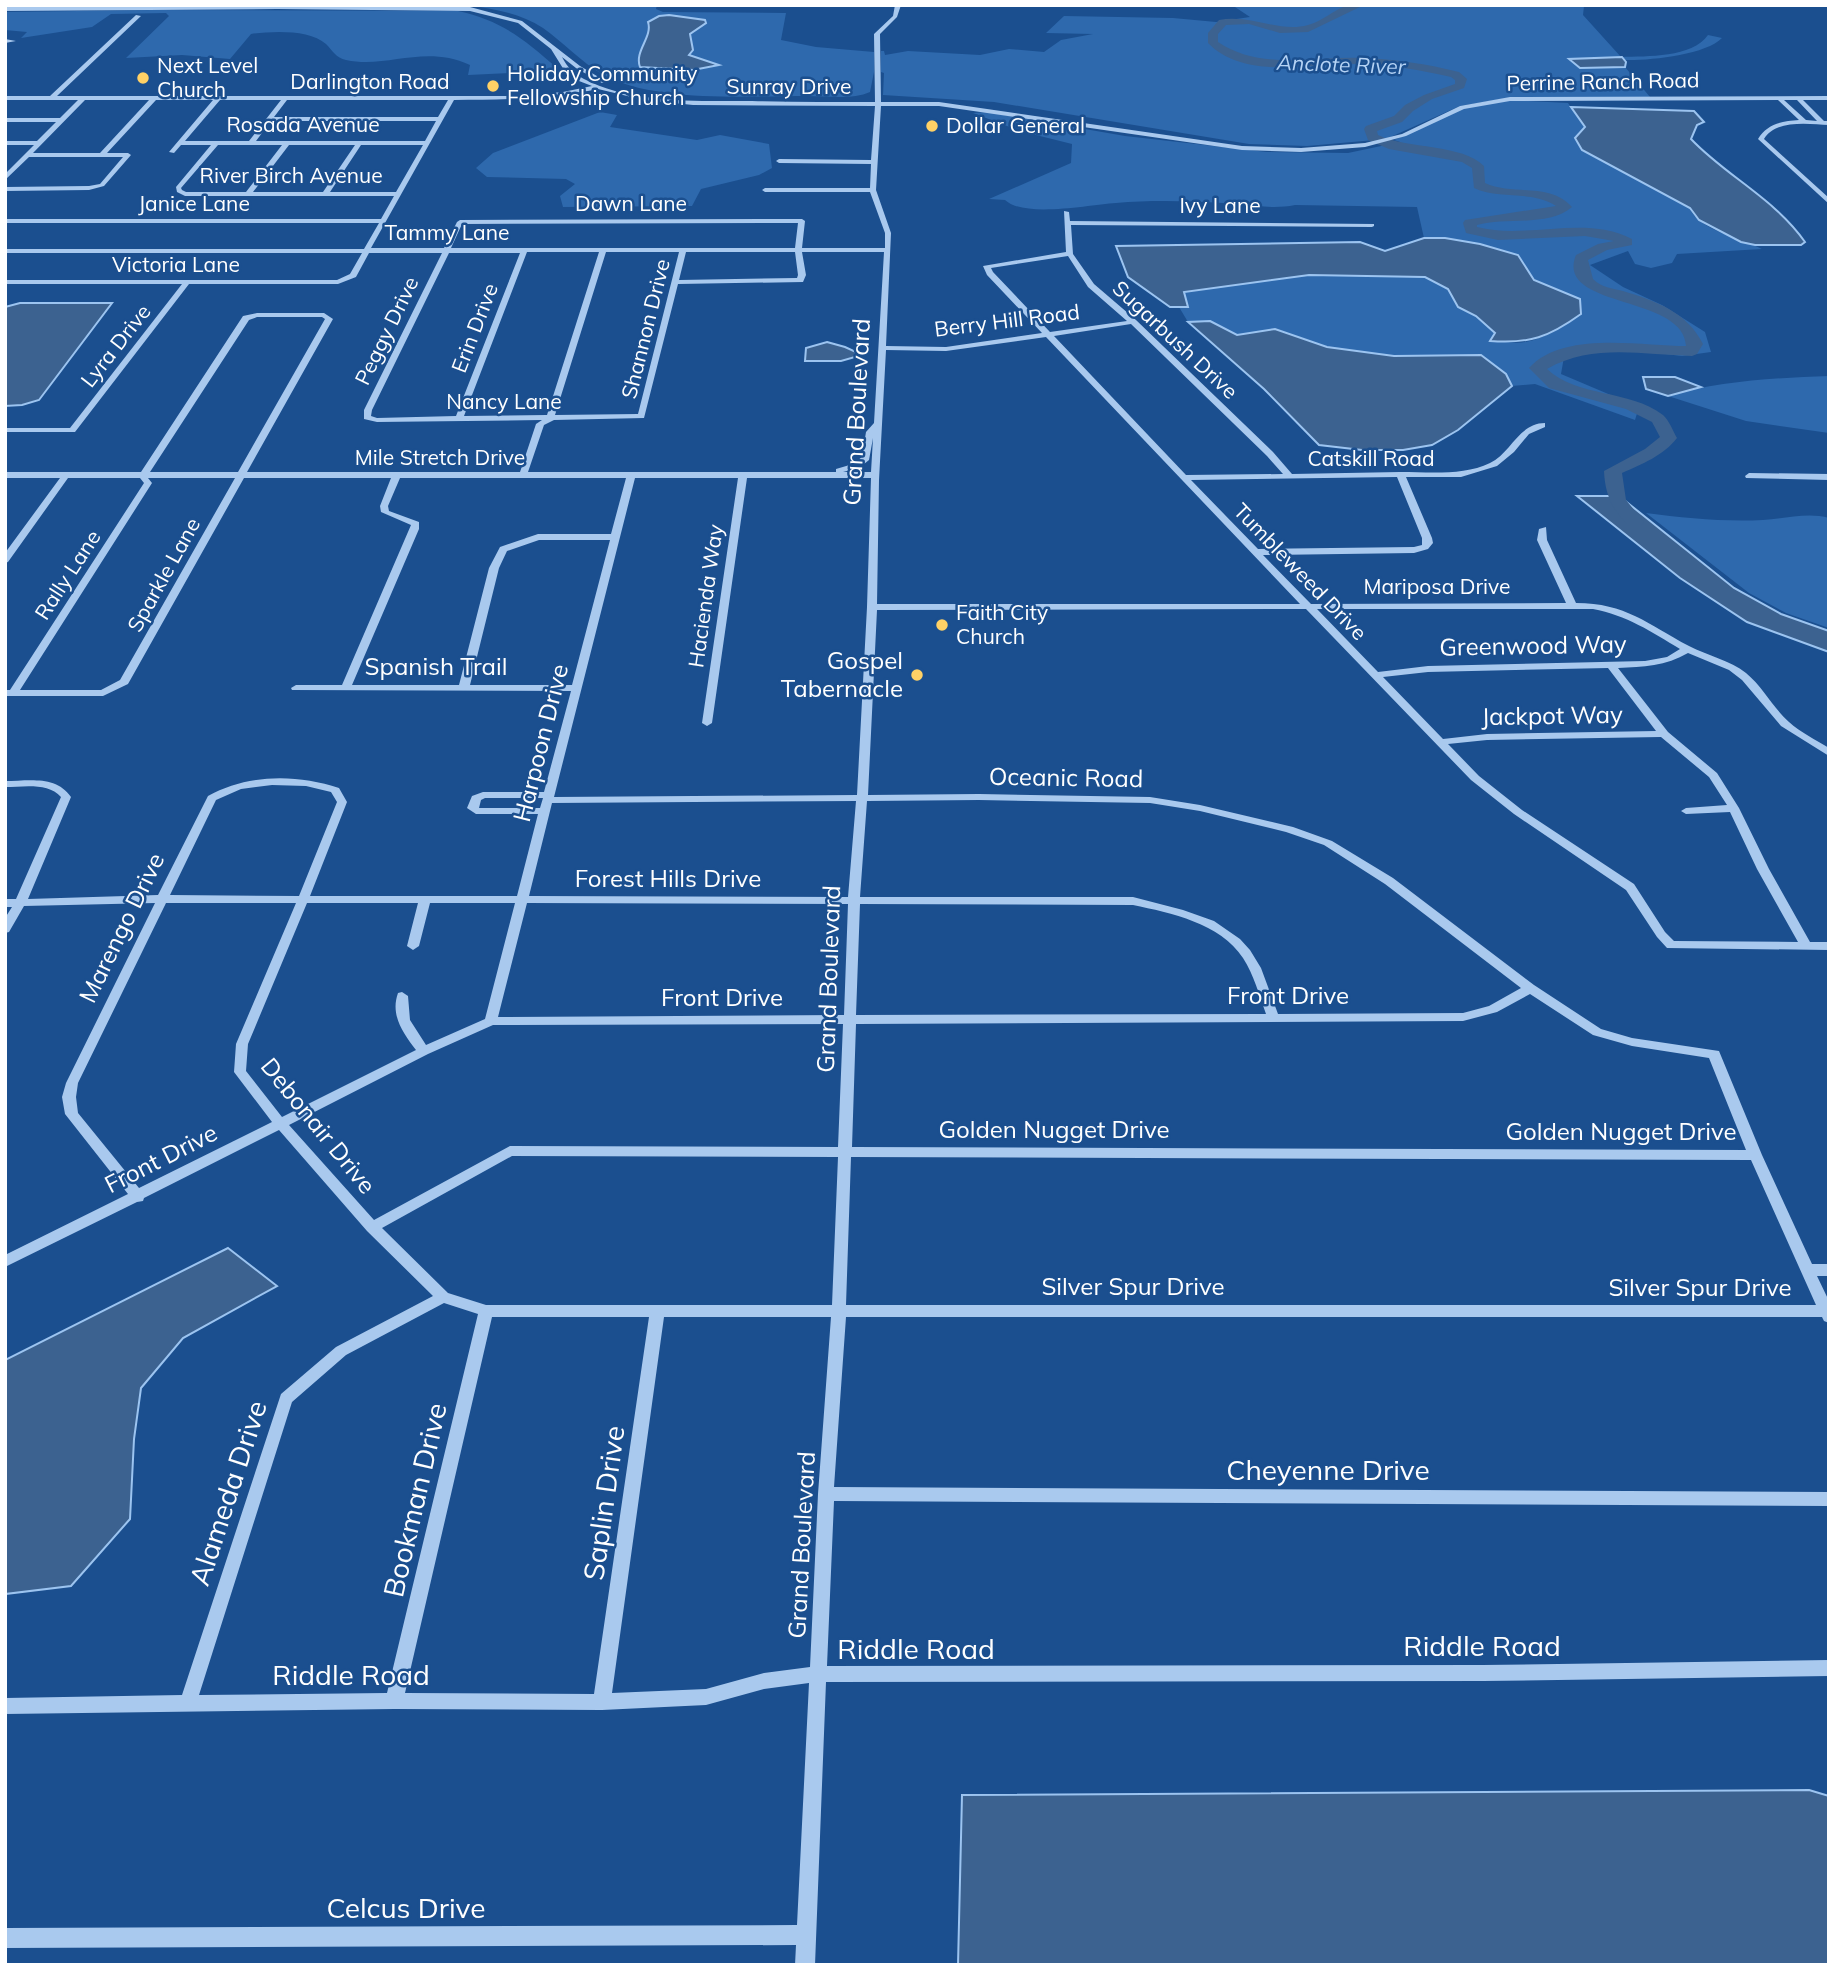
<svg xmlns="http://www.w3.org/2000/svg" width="1834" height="1970" font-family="Mulish,sans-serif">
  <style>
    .green { fill: #2e69ad }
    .water { fill: #3c6290; stroke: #9cc4f0; stroke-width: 2 }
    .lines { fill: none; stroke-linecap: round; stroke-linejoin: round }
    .river { fill: #3c6290; fill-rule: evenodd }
    .minor { fill: #a9c9ee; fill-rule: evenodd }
    .poi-dot { fill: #ffd166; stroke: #1b4f8f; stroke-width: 2.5 }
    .labels { text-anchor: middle; stroke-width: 5; stroke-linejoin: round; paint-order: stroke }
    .far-water-label { font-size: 21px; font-style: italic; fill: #b5d3f5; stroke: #1b4f8f }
    .far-poi-label { font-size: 21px; fill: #fff; stroke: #1b4f8f; text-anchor: start }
    .far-street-label { font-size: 21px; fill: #fff; stroke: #1b4f8f }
    .street-label { font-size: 24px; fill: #fff; stroke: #1b4f8f }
    .poi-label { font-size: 24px; fill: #fff; stroke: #1b4f8f; text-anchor: end }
    .near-street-label { font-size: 28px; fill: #fff; stroke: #1b4f8f }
  </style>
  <rect width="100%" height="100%" fill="#1b4f8f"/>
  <!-- green -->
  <path class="green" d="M 467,5 L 657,5 L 656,9 L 663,12 L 786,13 L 781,40 L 816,47 L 874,52 L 874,72 L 870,92 C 853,100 825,96 807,96 C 749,96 652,103 602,74 C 581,62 563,42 543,28 C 520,13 494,9 467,5 Z
    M 1232,5 L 1641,5 L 1584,6 L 1583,15 L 1621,57 C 1647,56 1692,58 1708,35 L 1722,38 C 1706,55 1647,61 1624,60 L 1622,57 L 1570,59 L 1581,68 L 1625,67 L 1650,97 L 1508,98 L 1460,106 L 1386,139 L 1307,146 L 1249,144 L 994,102 L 883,95 L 884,73 L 881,72 L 881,51 L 884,51 L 885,55 L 908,51 L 980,55 L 1009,49 L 1044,52 L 1061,40 L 1093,34 L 1046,33 L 1064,16 L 1173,18 L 1216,22 L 1250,17 Z
    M 152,10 L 458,11 C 501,20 525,40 557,68 L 556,71 L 468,75 L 470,65 C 424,44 387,69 346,60 C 336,58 332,50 326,44 C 310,29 271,31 251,34 L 230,59 L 182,55 L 126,58 L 169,16 L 166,13 L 111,14 L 92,27 L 21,38 L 27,32 L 5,30 L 5,12 Z
    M 1512,100 L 1568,103 L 1585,127 L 1579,141 L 1582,150 L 1690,208 C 1697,230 1744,239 1762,249 L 1677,254 L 1672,263 L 1651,268 L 1635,264 L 1628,251 L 1590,265 L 1623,287 L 1662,305 L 1705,332 L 1711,352 L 1682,356 L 1623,349 L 1564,357 L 1561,374 L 1639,407 L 1635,420 L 1535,384 L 1512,386 L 1506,374 L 1481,355 L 1394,356 L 1327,347 L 1275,329 L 1237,335 L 1210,321 L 1188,322 L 1179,307 L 1188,306 L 1183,292 L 1309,275 L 1425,277 L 1448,289 L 1458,307 L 1476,315 L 1495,333 L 1491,340 C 1501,341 1515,344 1525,342 C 1544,339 1566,325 1581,315 L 1579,299 L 1534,280 L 1517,255 L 1445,238 L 1424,238 L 1417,207 L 1295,205 C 1271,210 1248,204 1224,203 C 1189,201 1151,200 1116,203 C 1088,205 1024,218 1005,200 L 989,199 L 1071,163 L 1072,144 L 1020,131 L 973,113 L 987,112 L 1125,136 L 1267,152 L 1348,153 L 1400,142 L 1394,140 L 1465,108 Z
    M 600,112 L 617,115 L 610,127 L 697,140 L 720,135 L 769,144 L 772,168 L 759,175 L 701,189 L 692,206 L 563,207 L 560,196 L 575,184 L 566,179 L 487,177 L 476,168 L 493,153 Z
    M 1829,376 L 1829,433 L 1746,421 L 1668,396 C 1720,381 1774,378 1829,376 Z
    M 1646,513 C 1685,518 1723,522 1763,520 C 1785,519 1807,512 1829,518 L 1829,628 L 1786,613 L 1749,593 Z"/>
  <!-- water -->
  <path class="water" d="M 669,15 L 705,20 L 706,23 L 690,34 L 693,50 L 689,55 L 719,65 L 693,70 L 640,67 C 634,51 653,37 648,22 L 659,16 Z
    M 1622,57 L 1626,62 L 1625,67 L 1580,68 L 1569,59 Z
    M 1571,107 L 1694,111 L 1704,122 L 1697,125 L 1691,139 C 1726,176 1774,198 1805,242 L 1801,245 L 1755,245 L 1741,242 L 1699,220 L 1690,208 L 1582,150 L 1575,138 L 1585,127 Z
    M 1424,238 L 1445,238 L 1480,244 L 1518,255 L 1534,280 L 1580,299 L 1581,314 C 1549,337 1530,344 1490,341 L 1495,333 L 1476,316 L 1458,307 L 1448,289 L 1425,277 L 1309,275 L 1184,292 L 1188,307 L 1170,307 L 1128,277 L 1116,246 L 1360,242 L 1385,251 Z
    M 20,303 L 112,303 L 39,400 L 22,405 L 5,406 L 5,307 Z
    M 1210,321 L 1237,335 L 1275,329 L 1327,347 L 1394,356 L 1481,355 L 1506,374 L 1512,386 L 1458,430 L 1432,445 L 1403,450 L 1362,450 L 1319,445 L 1264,389 L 1188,322 Z
    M 827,342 L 845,347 L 856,352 L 855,357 L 841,361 L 805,361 L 806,348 Z
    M 1643,377 L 1675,377 L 1701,387 L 1668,396 L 1646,389 Z
    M 1577,496 L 1619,496 L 1734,588 L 1781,614 L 1829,631 L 1829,652 L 1747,622 L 1680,578 Z
    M 228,1248 L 277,1286 L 183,1338 L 141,1388 L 134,1439 L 130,1519 L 71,1586 L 5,1594 L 5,1360 Z
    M 1809,1790 L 1829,1796 L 1829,1965 L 958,1965 L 962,1795 Z"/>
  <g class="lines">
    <!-- river -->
    <path class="river" d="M 1348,5 L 1364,5 L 1308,32 L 1280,33 L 1249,24 L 1226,25 L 1218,34 L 1218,42 C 1261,71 1314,56 1362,58 C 1395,59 1427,64 1459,72 L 1467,79 L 1464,88 L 1432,99 L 1413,111 L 1402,122 L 1377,131 L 1378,135 C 1407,149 1463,144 1484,166 L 1485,183 C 1513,196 1550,182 1572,207 C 1549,227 1505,217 1477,225 L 1477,227 C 1527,240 1585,214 1632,239 L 1632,245 L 1607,250 L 1588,260 L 1593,279 C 1602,288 1612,288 1623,291 C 1656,301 1687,312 1703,344 L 1697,354 L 1692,356 C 1642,355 1593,343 1547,369 C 1578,398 1629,389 1663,415 C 1669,420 1673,431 1677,438 C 1663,456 1642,464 1622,473 L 1626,500 L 1644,522 L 1641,526 L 1629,526 C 1612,510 1605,494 1604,471 L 1645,449 L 1660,437 L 1652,422 L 1626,409 L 1549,388 L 1529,368 C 1563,330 1642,346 1686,346 C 1684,294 1554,309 1576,255 L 1598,244 L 1614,241 L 1585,236 L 1498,240 L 1466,233 L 1463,223 L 1465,220 L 1556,206 C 1533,190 1500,200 1474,188 L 1472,168 L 1462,162 L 1389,149 L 1368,140 L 1364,129 L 1366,126 L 1394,116 L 1405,105 L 1424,95 L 1455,84 L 1455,80 L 1451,77 C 1421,70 1390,65 1360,64 C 1312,63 1245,81 1208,43 L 1208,33 L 1219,20 C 1251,14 1279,33 1308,25 C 1323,21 1333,10 1348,5 Z"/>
    <!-- minor -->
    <path class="minor" d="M 277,5 L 470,7 L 522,21 L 580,66 L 607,82 L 602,83 L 576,68 L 562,57 C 567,67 574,74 584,79 C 632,104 699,101 752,101 C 793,102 834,102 875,102 L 874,34 L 893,16 L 895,5 L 901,5 L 897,17 L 880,34 L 881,102 L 939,102 L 1242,146 L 1301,148 L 1365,143 L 1402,134 L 1460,106 L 1510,97 L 1829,96 L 1829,100 L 1803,100 L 1824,121 L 1829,121 L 1829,125 C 1809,124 1776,119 1764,139 L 1829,198 L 1829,204 L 1758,139 C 1767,124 1782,121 1799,120 L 1778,100 L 1510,101 L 1464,109 L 1406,136 L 1365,147 L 1301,152 L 1242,150 L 939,106 L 881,106 L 876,190 L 891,233 L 886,346 L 946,347 L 1042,333 L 987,275 L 983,266 L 1066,252 L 1064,211 L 1069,212 L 1070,221 L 1374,224 L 1374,226 L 1372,227 L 1071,225 L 1073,254 L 1094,284 L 1136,320 L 1273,452 L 1292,474 C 1328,473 1364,473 1400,472 C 1429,472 1463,476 1490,463 C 1511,453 1519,423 1545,423 L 1545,427 L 1529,434 L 1514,452 L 1497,466 L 1461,477 L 1406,477 L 1432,538 L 1433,543 L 1428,549 L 1414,553 L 1263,555 L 1311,604 L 1566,603 L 1537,540 L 1539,529 L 1546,527 L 1547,540 L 1576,603 C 1626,603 1647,624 1689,646 C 1708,656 1730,660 1746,673 C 1763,687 1773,708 1789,722 C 1800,732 1816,740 1829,748 L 1829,756 L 1781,726 L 1742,680 L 1729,670 L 1688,653 C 1666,666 1643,667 1618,668 L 1668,732 L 1717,773 L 1739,808 L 1769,869 L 1810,942 L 1829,942 L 1829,950 L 1667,948 L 1657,937 L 1626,890 L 1514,814 L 1471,780 L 1306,609 L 877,610 L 868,795 L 979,794 L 1150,797 L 1200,805 L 1293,827 L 1332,841 L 1393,878 L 1534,985 L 1601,1029 L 1632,1038 L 1719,1051 L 1762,1155 L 1812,1264 L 1829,1264 L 1829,1276 L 1817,1276 L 1829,1301 L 1829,1323 L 1824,1321 L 1822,1317 L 846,1317 L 834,1487 L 1829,1492 L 1829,1506 L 834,1501 L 827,1666 L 1483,1665 L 1829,1660 L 1829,1676 L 1483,1681 L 826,1682 L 815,1965 L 795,1965 L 796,1945 L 5,1948 L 5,1928 L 797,1925 L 809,1683 L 764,1689 L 706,1705 L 602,1710 L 394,1709 L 5,1714 L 5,1698 L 182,1695 L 281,1394 L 336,1347 L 433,1296 L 367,1231 L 279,1130 L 144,1198 L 143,1201 L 137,1202 L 5,1267 L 5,1255 L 128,1194 L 65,1114 L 62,1097 L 66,1083 L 155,903 L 24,906 L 9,932 L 5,933 L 5,918 L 12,907 L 5,907 L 5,899 L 16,899 L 61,797 C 48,782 23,787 5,787 L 5,781 C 29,781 56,775 71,797 L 28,899 L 158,895 L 208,796 C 248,774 296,774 339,788 L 347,802 L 310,896 L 517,896 L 538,814 L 476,814 L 467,808 L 472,796 L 483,792 L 544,792 L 571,691 L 292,690 L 291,688 L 296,685 L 342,685 L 411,525 L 381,512 L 380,506 L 391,478 L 244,478 L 128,684 L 103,696 L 5,696 L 5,690 L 10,690 L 144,483 L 140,478 L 68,478 L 8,562 L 5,563 L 5,553 L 60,478 L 5,478 L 5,472 L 141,472 L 243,316 L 257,313 L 324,313 L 333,319 L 247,472 L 520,472 L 536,424 L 542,420 L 377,422 L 364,419 L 364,410 L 442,253 L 369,253 L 356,277 L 338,284 L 189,284 L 75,432 L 5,432 L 5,428 L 70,428 L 182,284 L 5,284 L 5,280 L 337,280 L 350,274 L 362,253 L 5,253 L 5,249 L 364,249 L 379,223 L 5,223 L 5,219 L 381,219 L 394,196 L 185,196 L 177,192 L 176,187 L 211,145 L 181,145 L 174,153 L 169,152 L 213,100 L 156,100 L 107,153 L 128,153 L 131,155 L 104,186 L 89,190 L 5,191 L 5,187 L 89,186 L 100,184 L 123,157 L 29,157 L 5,180 L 5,174 L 34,145 L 5,145 L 5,141 L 37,141 L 56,122 L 5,122 L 5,118 L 60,118 L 78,100 L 5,100 L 5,96 L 50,96 L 136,15 L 141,16 L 57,96 L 518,96 L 563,92 L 592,86 L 579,81 L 564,70 L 551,49 L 518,23 L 470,11 L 277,9 L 5,11 L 5,7 ZM 598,89 L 644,100 L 693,105 L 875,106 L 871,160 L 779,159 L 776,161 L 779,163 L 871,164 L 870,188 L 765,188 L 762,190 L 765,192 L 870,192 L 885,233 L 885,248 L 802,248 L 805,221 L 802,219 L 460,220 L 457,222 L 444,248 L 371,248 L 454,100 C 503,100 550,99 598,89 ZM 85,100 L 149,100 L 100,153 L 33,153 ZM 220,100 L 281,100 L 249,141 L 185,141 ZM 287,100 L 448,100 L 438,117 L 274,117 ZM 1784,100 L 1797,100 L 1817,121 L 1806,120 ZM 271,121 L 436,121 L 425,141 L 256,141 ZM 218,145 L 282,145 L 246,192 L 186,192 L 182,190 L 181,188 ZM 289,145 L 355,145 L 323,192 L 253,192 ZM 361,145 L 423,145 L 396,192 L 330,192 ZM 798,223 L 795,248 L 451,248 L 462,224 ZM 527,252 L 599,252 L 547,415 L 464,416 ZM 606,252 L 679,252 L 638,414 L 555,415 ZM 686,252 L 795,252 L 798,275 L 797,278 L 679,280 ZM 802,252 L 884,252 L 874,423 L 866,432 L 862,457 L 853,464 L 836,469 L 836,472 L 528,472 L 544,425 L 554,420 L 644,418 L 678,284 L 803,282 L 806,275 ZM 449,253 L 520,253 L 456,416 L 377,418 L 371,416 L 372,410 ZM 1068,256 L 1088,287 L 1127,321 L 1050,332 L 993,272 L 991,268 ZM 257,317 L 322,317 L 325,319 L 238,472 L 150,472 L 249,320 ZM 1131,324 L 1267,456 L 1283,474 L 1186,475 L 1054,336 ZM 1046,337 L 1300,604 L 877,604 L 879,480 L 886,350 L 946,351 ZM 873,438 L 871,472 L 843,472 L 859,468 L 869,460 ZM 1397,477 L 1422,538 L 1422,545 L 1414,547 L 1258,549 L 1191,480 ZM 148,478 L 235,478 L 120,680 L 101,690 L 20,690 L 152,483 ZM 400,478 L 626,478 L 611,534 L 538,534 L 500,547 L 489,568 L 459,685 L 352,685 L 419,529 L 419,522 L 389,511 L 388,506 ZM 635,478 L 738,478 L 702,723 L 707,726 L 712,723 L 747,478 L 871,478 L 867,607 L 857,795 L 554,797 ZM 539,540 L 610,540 L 572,685 L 470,685 L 499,568 L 507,551 ZM 1317,609 L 1593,609 C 1626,615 1652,632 1680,649 L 1667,657 L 1645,661 L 1428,666 L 1378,672 ZM 1608,668 L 1656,731 L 1487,734 L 1443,739 L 1383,677 L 1428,672 ZM 1661,737 L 1709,777 L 1727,805 L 1686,808 L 1681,811 L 1686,814 L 1730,812 L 1757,869 L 1798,942 L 1674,941 L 1665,932 L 1634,884 L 1522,810 L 1479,776 L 1448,744 L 1487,740 ZM 272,785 L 306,786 L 331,792 L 337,802 L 299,896 L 170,895 L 216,800 L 241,789 ZM 485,798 L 543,798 L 540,808 L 479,808 L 481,800 ZM 979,800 L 1150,803 L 1200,811 L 1286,832 L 1324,845 L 1385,884 L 1521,988 L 1489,1006 L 1463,1013 L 1278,1014 L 1261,968 L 1250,950 L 1240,939 L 1214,921 L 1183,910 L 1133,897 L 860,897 L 867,801 ZM 856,801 L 848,897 L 529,896 L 552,803 ZM 166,903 L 296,903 L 236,1044 L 234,1072 L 272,1122 L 139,1188 L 78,1113 L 76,1097 L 78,1083 ZM 307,903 L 418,903 L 407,946 L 413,950 L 419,946 L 430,903 L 515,903 L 485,1019 L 426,1045 L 410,1020 L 408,996 L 402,992 L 398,993 C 390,1015 403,1033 416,1050 L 282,1117 L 246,1071 L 248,1044 ZM 527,903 L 848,904 L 844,1015 L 498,1017 ZM 860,904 L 1133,905 C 1171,913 1220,923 1243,958 C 1254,975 1259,995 1266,1014 L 856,1015 ZM 1530,994 L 1593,1035 L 1632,1046 L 1709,1058 L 1746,1150 L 852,1147 L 856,1024 L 1463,1021 L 1497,1012 ZM 843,1024 L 838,1147 L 510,1146 L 374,1220 L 289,1125 L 428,1054 L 493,1025 ZM 512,1156 L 838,1157 L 832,1305 L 486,1305 L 448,1293 L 382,1228 ZM 851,1157 L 1751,1160 L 1816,1305 L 846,1305 ZM 444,1303 L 478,1314 L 387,1693 L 199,1695 L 292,1402 L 346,1355 ZM 492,1317 L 649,1317 L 594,1694 L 405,1693 ZM 664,1317 L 831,1317 L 818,1494 L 810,1667 L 764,1673 L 706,1689 L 612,1693 Z
      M 5,39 L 16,41 L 5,43 Z
      M 1749,473 L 1829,474 L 1829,480 L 1746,478 L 1745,476 Z"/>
  </g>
  <!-- markers -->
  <g class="poi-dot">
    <circle cx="143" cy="78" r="7"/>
    <circle cx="493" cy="86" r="7"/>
    <circle cx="932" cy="126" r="7"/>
    <circle cx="942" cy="625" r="7"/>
    <circle cx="917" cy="675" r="7"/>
  </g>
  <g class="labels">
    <!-- far-water labels -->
    <g class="far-water-label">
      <text transform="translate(1341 65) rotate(2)" y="7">Anclote River</text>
    </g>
    <!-- far-poi labels -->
    <g class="far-poi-label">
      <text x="157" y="73">Next Level<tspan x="157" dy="24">Church</tspan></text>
      <text x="507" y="81">Holiday Community<tspan x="507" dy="24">Fellowship Church</tspan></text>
      <text x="946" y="133">Dollar General</text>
      <text x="956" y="620">Faith City<tspan x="956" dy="24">Church</tspan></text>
    </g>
    <!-- far-street labels -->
    <g class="far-street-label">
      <text x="370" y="89">Darlington Road</text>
      <text transform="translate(1603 82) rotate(-1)" y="7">Perrine Ranch Road</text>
      <text x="789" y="94">Sunray Drive</text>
      <text x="303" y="132">Rosada Avenue</text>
      <text x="291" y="183">River Birch Avenue</text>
      <text x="194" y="211">Janice Lane</text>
      <text x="631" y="211">Dawn Lane</text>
      <text x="1220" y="213">Ivy Lane</text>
      <text x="447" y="240">Tammy Lane</text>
      <text x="176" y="272">Victoria Lane</text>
      <text transform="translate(1007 321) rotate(-7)" y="7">Berry Hill Road</text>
      <text transform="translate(475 328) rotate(-69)" y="7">Erin Drive</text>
      <text transform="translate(646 329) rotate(-76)" y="7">Shannon Drive</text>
      <text transform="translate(387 331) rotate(-64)" y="7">Peggy Drive</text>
      <text transform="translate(1175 340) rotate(43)" y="7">Sugarbush Drive</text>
      <text transform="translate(116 346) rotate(-52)" y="7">Lyra Drive</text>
      <text x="504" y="409">Nancy Lane</text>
      <text x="440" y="465">Mile Stretch Drive</text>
      <text x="1371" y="466">Catskill Road</text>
      <text transform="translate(1300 572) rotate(46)" y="7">Tumbleweed Drive</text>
      <text transform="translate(68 575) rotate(-57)" y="7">Rally Lane</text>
      <text transform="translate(164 575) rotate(-61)" y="7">Sparkle Lane</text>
      <text x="1437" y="594">Mariposa Drive</text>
      <text transform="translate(706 596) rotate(-82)" y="7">Hacienda Way</text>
    </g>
    <!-- street labels -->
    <g class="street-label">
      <text transform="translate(857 412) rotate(-87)" y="8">Grand Boulevard</text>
      <text transform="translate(1533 646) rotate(-1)" y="8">Greenwood Way</text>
      <text x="436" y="675">Spanish Trail</text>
      <text transform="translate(1552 716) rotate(-1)" y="8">Jackpot Way</text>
      <text transform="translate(541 743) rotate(-76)" y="8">Harpoon Drive</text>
      <text transform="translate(1066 778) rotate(1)" y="8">Oceanic Road</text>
      <text x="668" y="887">Forest Hills Drive</text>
      <text transform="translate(122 928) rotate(-64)" y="8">Marengo Drive</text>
      <text transform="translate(829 979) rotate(-88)" y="8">Grand Boulevard</text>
      <text x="1288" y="1004">Front Drive</text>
      <text x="722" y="1006">Front Drive</text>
      <text transform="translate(318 1126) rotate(51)" y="8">Debonair Drive</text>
      <text x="1054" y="1138">Golden Nugget Drive</text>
      <text x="1621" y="1140">Golden Nugget Drive</text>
      <text transform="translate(161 1159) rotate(-27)" y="8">Front Drive</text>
      <text x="1133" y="1295">Silver Spur Drive</text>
      <text x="1700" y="1296">Silver Spur Drive</text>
      <text transform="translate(802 1545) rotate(-87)" y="8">Grand Boulevard</text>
    </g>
    <!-- poi labels -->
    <g class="poi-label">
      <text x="903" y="669">Gospel<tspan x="903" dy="28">Tabernacle</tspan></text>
    </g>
    <!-- near-street labels -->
    <g class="near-street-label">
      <text x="1328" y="1480">Cheyenne Drive</text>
      <text transform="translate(228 1493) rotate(-72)" y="10">Alameda Drive</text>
      <text transform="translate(415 1500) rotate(-77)" y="10">Bookman Drive</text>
      <text transform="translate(604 1503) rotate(-82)" y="10">Saplin Drive</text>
      <text x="1482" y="1656">Riddle Road</text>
      <text x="916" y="1659">Riddle Road</text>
      <text x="351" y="1685">Riddle Road</text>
      <text x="406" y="1918">Celcus Drive</text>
    </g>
  </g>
  <!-- border -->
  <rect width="1834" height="1970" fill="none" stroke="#ffffff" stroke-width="14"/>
</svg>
